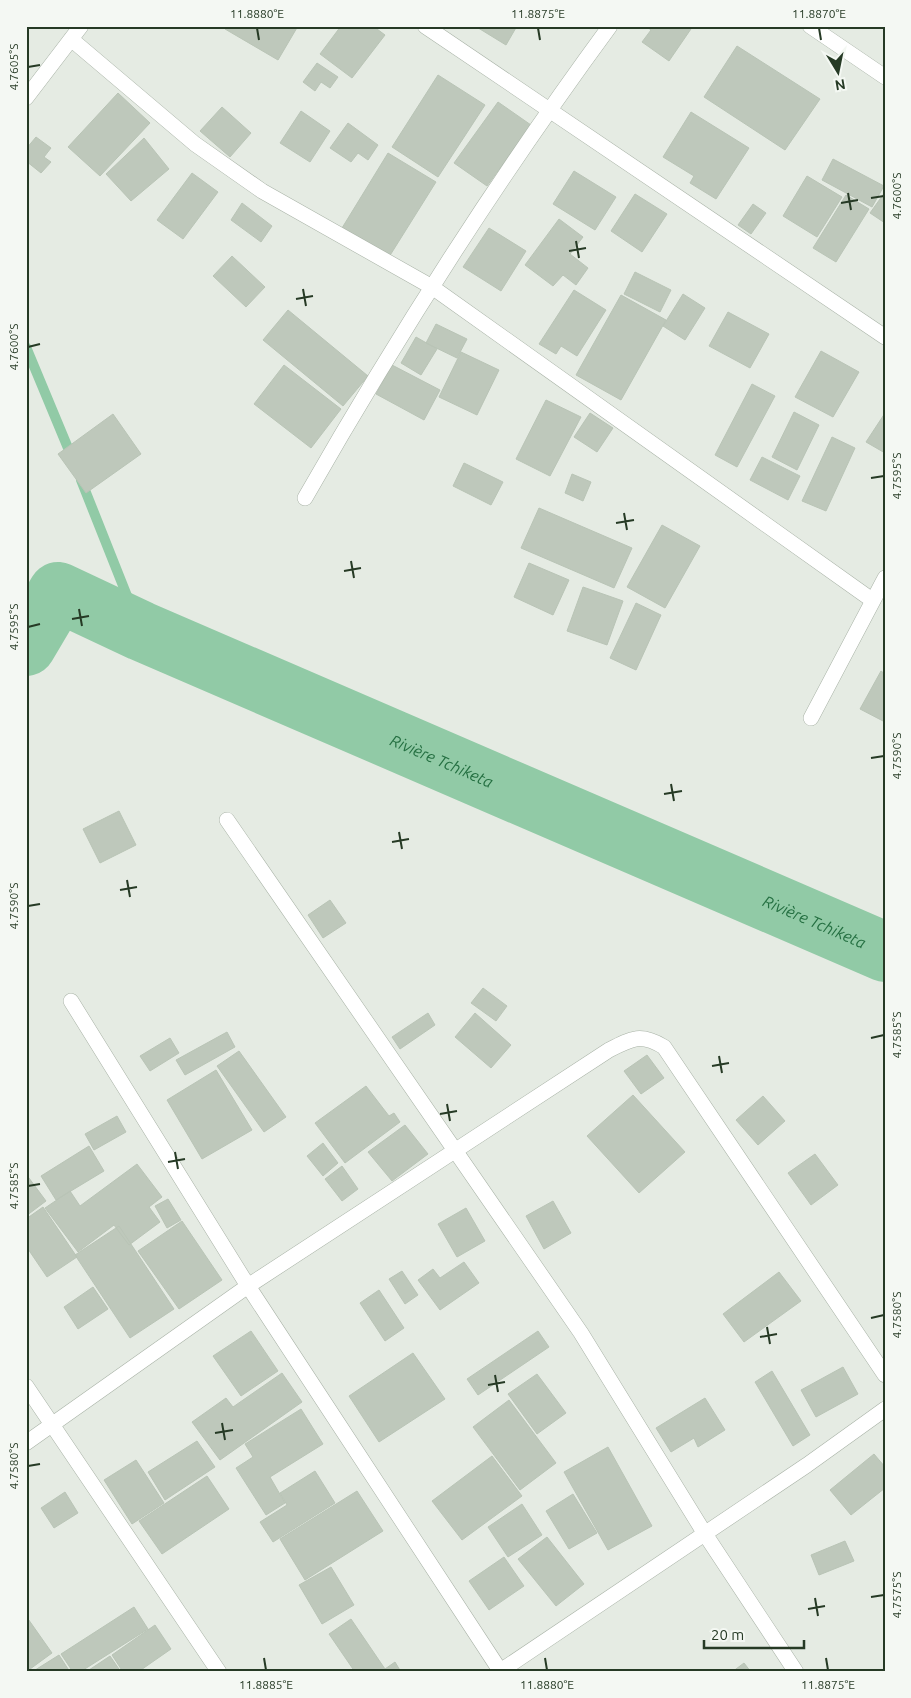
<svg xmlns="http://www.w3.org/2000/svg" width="911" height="1698" font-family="Ubuntu,sans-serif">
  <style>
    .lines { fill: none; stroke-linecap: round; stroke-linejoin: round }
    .stream { stroke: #91caa6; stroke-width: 10 }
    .river { stroke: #91caa6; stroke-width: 60 }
    .building { fill: #bec8bb; stroke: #b9c4b6 }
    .street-casing { stroke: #a8b2a6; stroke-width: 16 }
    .street { stroke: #fff; stroke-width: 15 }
    .ticks { fill: none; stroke: #263a25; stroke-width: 2 }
    .labels { text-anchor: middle; stroke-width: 4; stroke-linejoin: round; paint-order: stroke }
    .water-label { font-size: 16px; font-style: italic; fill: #257042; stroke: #f4f8f3 }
    .neatline { fill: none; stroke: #263a25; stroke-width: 2 }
    .ticks-label { font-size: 12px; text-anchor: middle; fill: #263a25 }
  </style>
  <rect width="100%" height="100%" fill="#e5ebe3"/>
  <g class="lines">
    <!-- stream -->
    <path class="stream" d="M 26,347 L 73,460
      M 81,480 L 141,631"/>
    <!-- river -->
    <path class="river" id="s1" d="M 26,646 L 58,592 L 141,631 L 885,952"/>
  </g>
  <!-- building -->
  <path class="building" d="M 227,26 L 298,26 L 278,60 L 225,29 Z
    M 341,26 L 373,26 L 385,35 L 352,78 L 320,54 Z
    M 475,26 L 517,26 L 506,45 Z
    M 646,26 L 693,26 L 669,61 L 642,42 L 651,30 Z
    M 737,46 L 820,99 L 785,150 L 704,97 Z
    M 317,63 L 338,77 L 330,88 L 321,82 L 315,91 L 303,82 Z
    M 438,75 L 485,105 L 438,177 L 392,147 Z
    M 118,93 L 150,123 L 100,176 L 68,147 Z
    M 498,102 L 531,125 L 487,186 L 454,163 Z
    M 222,107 L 251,133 L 230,157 L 200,131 Z
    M 301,111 L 330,131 L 310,162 L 280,143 Z
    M 691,112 L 749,148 L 716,199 L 690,183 L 694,176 L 663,157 Z
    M 348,123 L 378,145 L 368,160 L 358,153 L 351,162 L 330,148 Z
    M 36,137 L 51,148 L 44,157 L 51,162 L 41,173 L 26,161 L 26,149 Z
    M 144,138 L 169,169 L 131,201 L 106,174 Z
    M 388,153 L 436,182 L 389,257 L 342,228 Z
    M 833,159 L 884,186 L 872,207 L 822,180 Z
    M 574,171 L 616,197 L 595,230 L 553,204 Z
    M 192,173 L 218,192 L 183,239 L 157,220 Z
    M 807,176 L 842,197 L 817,237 L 783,216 Z
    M 885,192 L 885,223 L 870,213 Z
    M 635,194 L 667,214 L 642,252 L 611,231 Z
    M 846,195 L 869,209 L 836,262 L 813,248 Z
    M 242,203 L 272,226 L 261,242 L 231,220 Z
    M 753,204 L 766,213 L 751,234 L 738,225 Z
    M 559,219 L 583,237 L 570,254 L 588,268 L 576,285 L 563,275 L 553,286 L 525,265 Z
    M 489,228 L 526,251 L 501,291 L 463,267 Z
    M 232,256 L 265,287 L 246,307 L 213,276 Z
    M 635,272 L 671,290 L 660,312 L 624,294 Z
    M 574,290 L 606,310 L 577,356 L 561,346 L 556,354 L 539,344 Z
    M 683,294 L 705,308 L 685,340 L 663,326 Z
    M 621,295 L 666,320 L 621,400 L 576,375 Z
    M 288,310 L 368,376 L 343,406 L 263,340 Z
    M 728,312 L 769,334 L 750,368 L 709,346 Z
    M 436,324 L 467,339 L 457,358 L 426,343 Z
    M 416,337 L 437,349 L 421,375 L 401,363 Z
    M 821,351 L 859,372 L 833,417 L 795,397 Z
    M 461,352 L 499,370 L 477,415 L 439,397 Z
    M 284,365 L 341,409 L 311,448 L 254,404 Z
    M 392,365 L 440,390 L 424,420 L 376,394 Z
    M 752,384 L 775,396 L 737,467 L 715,455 Z
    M 546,400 L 581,417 L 550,476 L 516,459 Z
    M 794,412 L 819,425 L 797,470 L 772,457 Z
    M 590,413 L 613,428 L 597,452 L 574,437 Z
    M 885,413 L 885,453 L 866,442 Z
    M 113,414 L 141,454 L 86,493 L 58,454 Z
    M 832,437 L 855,448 L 826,511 L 802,501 Z
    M 762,457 L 800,476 L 788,500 L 750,480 Z
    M 464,463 L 503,482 L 491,505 L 453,486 Z
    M 572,474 L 591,482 L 583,501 L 565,493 Z
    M 539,508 L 632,548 L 614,588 L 521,548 Z
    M 662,525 L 700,546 L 665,608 L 627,587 Z
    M 529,563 L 569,580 L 553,615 L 514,597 Z
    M 583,587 L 623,601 L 607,645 L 567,631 Z
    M 636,603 L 661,615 L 636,670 L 610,658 Z
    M 881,671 L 885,674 L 885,722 L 860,709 Z
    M 119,811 L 136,845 L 100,863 L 83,829 Z
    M 330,900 L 346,923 L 323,938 L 308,915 Z
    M 483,988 L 507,1006 L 496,1021 L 471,1003 Z
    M 428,1013 L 435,1025 L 400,1049 L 392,1037 Z
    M 475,1013 L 511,1045 L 491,1068 L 455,1037 Z
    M 227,1032 L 235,1047 L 185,1075 L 176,1060 Z
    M 170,1038 L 179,1053 L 150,1071 L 140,1056 Z
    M 239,1051 L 286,1117 L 264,1132 L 217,1066 Z
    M 647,1055 L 664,1078 L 641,1094 L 624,1071 Z
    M 216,1070 L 252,1130 L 202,1159 L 167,1100 Z
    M 366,1086 L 389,1116 L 394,1113 L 400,1122 L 345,1163 L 315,1123 Z
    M 633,1095 L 685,1152 L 639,1193 L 587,1136 Z
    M 763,1096 L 785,1121 L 758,1145 L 736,1120 Z
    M 117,1116 L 126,1132 L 94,1150 L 85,1134 Z
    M 405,1125 L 428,1154 L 392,1181 L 368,1152 Z
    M 323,1143 L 338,1163 L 323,1176 L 307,1156 Z
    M 89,1146 L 104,1171 L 56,1200 L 41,1176 Z
    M 815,1154 L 838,1185 L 811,1205 L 788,1173 Z
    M 137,1164 L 162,1197 L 149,1207 L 160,1222 L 129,1245 L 114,1225 L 78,1252 L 45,1208 L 70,1191 L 80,1206 Z
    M 342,1166 L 358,1189 L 342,1201 L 325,1179 Z
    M 26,1174 L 46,1201 L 26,1216 Z
    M 168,1199 L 181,1220 L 167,1228 L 155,1206 Z
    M 553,1201 L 571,1233 L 544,1249 L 526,1216 Z
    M 43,1207 L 77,1257 L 47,1277 L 26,1246 L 26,1219 Z
    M 466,1208 L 485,1241 L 457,1257 L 438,1224 Z
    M 182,1221 L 222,1280 L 179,1309 L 138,1251 Z
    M 119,1226 L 174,1309 L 130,1338 L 75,1255 Z
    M 464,1262 L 479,1283 L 440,1310 L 418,1280 L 433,1269 L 440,1278 Z
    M 402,1271 L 418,1295 L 405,1304 L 389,1279 Z
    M 779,1272 L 801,1301 L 744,1342 L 723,1314 Z
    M 93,1287 L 108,1309 L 78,1329 L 64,1307 Z
    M 379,1290 L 404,1328 L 385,1341 L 360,1303 Z
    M 251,1331 L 278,1371 L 241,1396 L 213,1356 Z
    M 538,1331 L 549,1347 L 478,1395 L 467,1379 Z
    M 413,1353 L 445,1399 L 379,1442 L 349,1396 Z
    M 843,1367 L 858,1394 L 816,1417 L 801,1390 Z
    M 772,1371 L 810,1435 L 793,1446 L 755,1382 Z
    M 282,1373 L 302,1402 L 220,1460 L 192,1422 L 226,1398 L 233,1407 Z
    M 537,1374 L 566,1413 L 537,1434 L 508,1394 Z
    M 705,1398 L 725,1430 L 698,1447 L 694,1438 L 671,1452 L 656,1428 Z
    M 509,1400 L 556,1463 L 520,1490 L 473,1427 Z
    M 301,1409 L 323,1444 L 270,1477 L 285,1503 L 266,1515 L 236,1468 L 253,1457 L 245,1444 Z
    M 197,1441 L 215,1467 L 165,1500 L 148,1472 Z
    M 608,1447 L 652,1526 L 608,1550 L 564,1472 Z
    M 874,1454 L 885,1467 L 885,1488 L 851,1515 L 830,1490 Z
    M 492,1456 L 522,1496 L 462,1540 L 432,1501 Z
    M 136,1460 L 164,1503 L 132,1524 L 104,1480 Z
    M 315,1471 L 335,1503 L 273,1542 L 260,1522 L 287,1505 L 280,1493 Z
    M 207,1476 L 229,1509 L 162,1554 L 139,1521 Z
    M 357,1491 L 383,1531 L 305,1580 L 280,1539 Z
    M 65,1492 L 78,1513 L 54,1528 L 41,1508 Z
    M 573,1494 L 597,1533 L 569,1549 L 546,1511 Z
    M 522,1504 L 542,1535 L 508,1557 L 488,1527 Z
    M 547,1537 L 584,1584 L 556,1606 L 518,1559 Z
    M 845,1541 L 854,1561 L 819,1575 L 811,1555 Z
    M 504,1557 L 524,1586 L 489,1610 L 469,1581 Z
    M 331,1567 L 354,1605 L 322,1624 L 299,1585 Z
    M 134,1607 L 148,1629 L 80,1672 L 73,1672 L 61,1654 Z
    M 26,1616 L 52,1653 L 26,1672 Z
    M 351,1619 L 385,1669 L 395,1662 L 401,1672 L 355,1672 L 329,1634 Z
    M 155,1625 L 171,1649 L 138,1672 L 123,1672 L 112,1655 Z
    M 59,1655 L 70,1672 L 32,1672 Z
    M 110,1656 L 121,1672 L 86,1672 Z
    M 744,1663 L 751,1672 L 732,1672 Z"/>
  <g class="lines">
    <defs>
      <path id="street" d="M 425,26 L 885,337
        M 810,26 L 885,77
        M 71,39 L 195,144 L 262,191 L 432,287 L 872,600
        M 26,98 L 81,26
        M 305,498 C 398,335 499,177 610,26
        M 811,718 L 885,578
        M 227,820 L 581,1333 L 705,1534 L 796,1672
        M 71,1001 L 248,1286 L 501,1672
        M 26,1386 L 219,1672
        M 26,1443 L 248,1286 L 609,1050 C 632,1038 641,1033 664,1047 L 885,1375
        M 499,1672 L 807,1465 L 885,1409"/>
    </defs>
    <!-- street casing -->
    <use href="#street" class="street-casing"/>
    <!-- street -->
    <use href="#street" class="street"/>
  </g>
  <!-- ticks -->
  <path class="ticks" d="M 257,28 L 259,40M 538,28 L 540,40M 819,28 L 821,40M 28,67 L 40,65M 848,193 L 851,210M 871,198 L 884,196M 841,203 L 858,200M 576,241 L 579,258M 569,251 L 586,248M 303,289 L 306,306M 296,299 L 313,296M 28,347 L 40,344M 871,478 L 884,476M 624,513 L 627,530M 616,523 L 634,520M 351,561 L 354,578M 344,571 L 361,568M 79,609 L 82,626M 72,619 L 89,616M 28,627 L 40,624M 871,758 L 884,756M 671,784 L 674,801M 664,794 L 682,791M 399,832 L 402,849M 392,842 L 409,839M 127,880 L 130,897M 120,890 L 137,887M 28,906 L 40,904M 871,1038 L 884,1035M 719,1056 L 722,1073M 712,1066 L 729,1063M 447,1104 L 450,1121M 440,1114 L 457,1111M 175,1152 L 178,1169M 168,1162 L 185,1159M 28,1186 L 40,1184M 871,1318 L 884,1315M 767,1327 L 770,1344M 760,1337 L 777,1334M 495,1375 L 498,1392M 488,1385 L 505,1382M 222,1423 L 225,1440M 215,1433 L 233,1430M 28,1466 L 40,1464M 871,1597 L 884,1595M 815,1598 L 818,1616M 808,1609 L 825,1606M 264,1658 L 266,1670M 545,1658 L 547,1670M 826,1658 L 828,1670"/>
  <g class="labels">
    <!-- water labels -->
    <g class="water-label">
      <text dy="6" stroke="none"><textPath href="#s1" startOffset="482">Rivière Tchiketa</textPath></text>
      <text dy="6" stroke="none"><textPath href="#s1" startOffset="888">Rivière Tchiketa</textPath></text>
    </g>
  </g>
  <!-- border -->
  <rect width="911" height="1698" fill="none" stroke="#f4f8f3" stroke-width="55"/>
  <!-- north arrow -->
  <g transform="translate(838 72) rotate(170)" stroke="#f4f8f3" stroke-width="4" paint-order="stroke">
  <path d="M0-4L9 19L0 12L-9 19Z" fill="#263a25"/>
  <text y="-8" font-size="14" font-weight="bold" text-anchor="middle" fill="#263a25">N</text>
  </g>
  <!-- scale -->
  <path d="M704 1640v8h100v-8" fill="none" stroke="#263a25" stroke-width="2.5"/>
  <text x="711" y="1640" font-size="15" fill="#263a25" stroke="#f4f8f3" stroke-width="4" paint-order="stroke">20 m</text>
  <rect x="28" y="28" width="856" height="1642" class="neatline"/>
  <g class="ticks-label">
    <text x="257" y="18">11.8880°E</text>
    <text x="538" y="18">11.8875°E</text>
    <text x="819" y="18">11.8870°E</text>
    <text transform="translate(14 67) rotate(-90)" y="4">4.7605°S</text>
    <text transform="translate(897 196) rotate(-90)" y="4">4.7600°S</text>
    <text transform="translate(14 347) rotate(-90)" y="4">4.7600°S</text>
    <text transform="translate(897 476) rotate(-90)" y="4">4.7595°S</text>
    <text transform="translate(14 627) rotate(-90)" y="4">4.7595°S</text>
    <text transform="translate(897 756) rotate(-90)" y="4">4.7590°S</text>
    <text transform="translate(14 906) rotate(-90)" y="4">4.7590°S</text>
    <text transform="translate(897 1035) rotate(-90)" y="4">4.7585°S</text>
    <text transform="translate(14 1186) rotate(-90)" y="4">4.7585°S</text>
    <text transform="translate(897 1315) rotate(-90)" y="4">4.7580°S</text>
    <text transform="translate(14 1466) rotate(-90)" y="4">4.7580°S</text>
    <text transform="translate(897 1595) rotate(-90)" y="4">4.7575°S</text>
    <text x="266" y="1689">11.8885°E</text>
    <text x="547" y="1689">11.8880°E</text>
    <text x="828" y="1689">11.8875°E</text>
  </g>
</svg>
